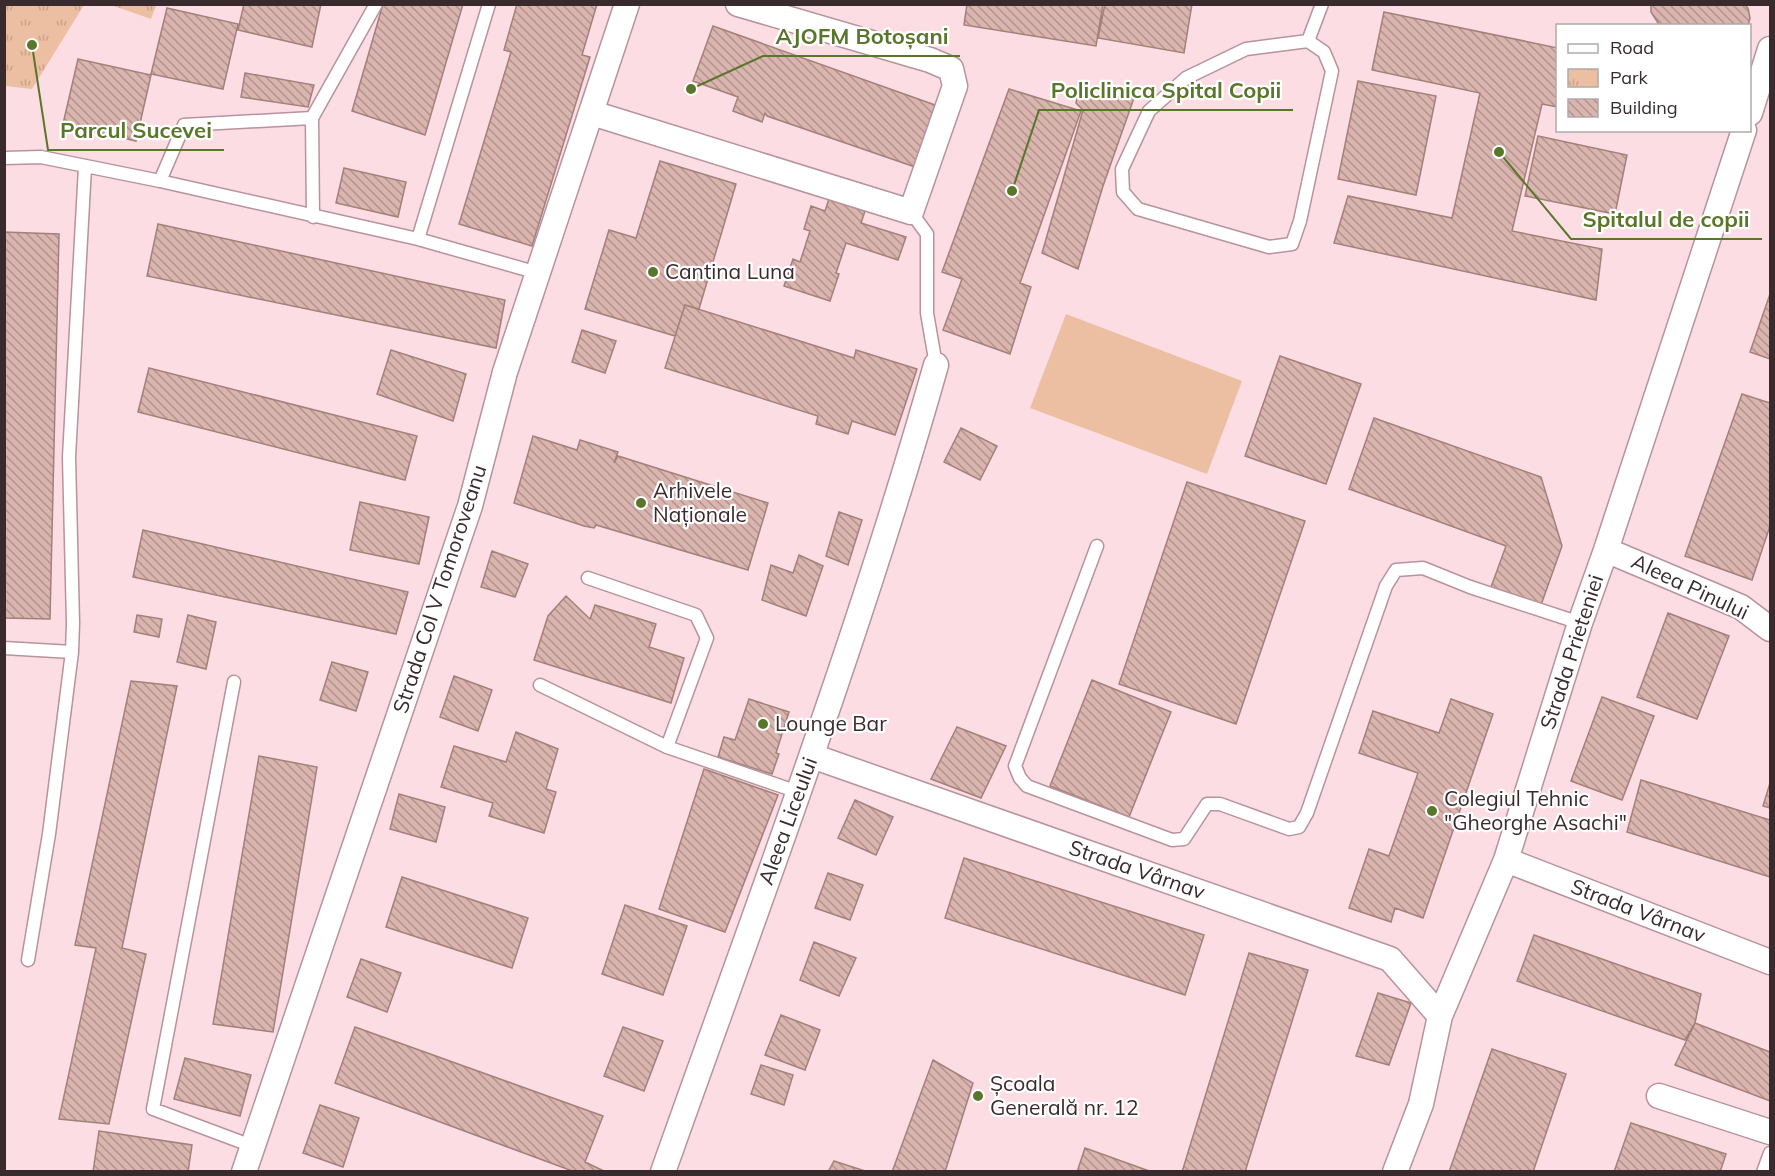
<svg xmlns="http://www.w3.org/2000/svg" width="1775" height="1176" font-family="Mulish,sans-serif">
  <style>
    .park { fill: url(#park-tufts) }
    .garden { fill: #ecbea2 }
    .building { fill: url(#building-back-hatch); stroke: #a4807b; stroke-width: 1.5 }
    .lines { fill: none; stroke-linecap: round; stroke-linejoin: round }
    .lane-casing { stroke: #b7939b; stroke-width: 15 }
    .street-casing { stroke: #b7939b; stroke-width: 27 }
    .lane { stroke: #fff; stroke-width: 12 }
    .street { stroke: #fff; stroke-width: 24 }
    .poi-dot { fill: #59762b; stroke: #fff; stroke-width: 2 }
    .labels { text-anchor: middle; stroke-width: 4.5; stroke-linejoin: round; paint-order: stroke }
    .poi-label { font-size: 21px; fill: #382a2d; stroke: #fff; text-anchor: start }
    .street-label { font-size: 21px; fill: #382a2d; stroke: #fff }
    .leader { fill: none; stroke: #59762b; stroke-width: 2 }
    .callout-dot { fill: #59762b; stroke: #fff; stroke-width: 2 }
    .callout-label { font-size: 22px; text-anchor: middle; font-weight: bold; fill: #59762b; stroke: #fff; stroke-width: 4.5; stroke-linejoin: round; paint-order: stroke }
  </style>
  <defs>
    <pattern id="park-tufts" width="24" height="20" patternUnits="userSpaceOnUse" patternTransform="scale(1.5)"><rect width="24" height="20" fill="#ecbea2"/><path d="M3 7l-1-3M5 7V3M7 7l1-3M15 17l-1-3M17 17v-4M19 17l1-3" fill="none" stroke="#cba38c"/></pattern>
    <pattern id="building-back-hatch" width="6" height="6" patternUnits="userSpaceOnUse" patternTransform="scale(1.5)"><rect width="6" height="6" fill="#dab4ae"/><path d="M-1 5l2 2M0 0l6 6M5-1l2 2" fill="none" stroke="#b2938e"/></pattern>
  </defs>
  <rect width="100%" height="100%" fill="#fddde4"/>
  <!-- park -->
  <path class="park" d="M 5,4 L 84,5 L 32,89 L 5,86 Z
    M 111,5 L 156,5 L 151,19 Z"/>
  <!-- garden -->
  <path class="garden" d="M 1066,314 L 1242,381 L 1207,474 L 1030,408 Z"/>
  <!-- building -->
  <path class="building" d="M 244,4 L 321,4 L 312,47 L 238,30 Z
    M 383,4 L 463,4 L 425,135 L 352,111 Z
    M 517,4 L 597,4 L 582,55 L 590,57 L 532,246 L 459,224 L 511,52 L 504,50 Z
    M 967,4 L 1103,4 L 1096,46 L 964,25 Z
    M 1105,4 L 1192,4 L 1184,53 L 1098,38 Z
    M 1651,4 L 1744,4 L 1748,8 L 1750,18 L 1748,26 L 1660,26 L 1651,12 Z
    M 167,8 L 238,24 L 223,89 L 151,74 Z
    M 1384,12 L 1558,48 L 1558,107 L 1542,104 L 1512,231 L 1602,249 L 1596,300 L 1334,243 L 1348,196 L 1452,218 L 1480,93 L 1372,70 Z
    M 713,26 L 938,106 L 918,168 L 767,116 L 765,113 L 762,122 L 733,111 L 738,97 L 693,81 Z
    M 78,59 L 151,75 L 136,141 L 63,124 Z
    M 245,73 L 314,85 L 308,107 L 241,97 Z
    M 1358,81 L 1436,96 L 1416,195 L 1338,179 Z
    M 1009,89 L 1081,111 L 1020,283 L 1031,287 L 1010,354 L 943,330 L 962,279 L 942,272 Z
    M 1078,94 L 1134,98 L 1103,186 L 1078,269 L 1042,253 L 1083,110 L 1076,103 Z
    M 1538,136 L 1627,155 L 1615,214 L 1525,196 Z
    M 660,161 L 736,184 L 699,309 L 685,305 L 675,336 L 585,309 L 609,230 L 636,238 Z
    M 344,168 L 406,182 L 398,217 L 336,203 Z
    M 829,199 L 865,211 L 861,223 L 906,237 L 898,260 L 846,243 L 836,273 L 839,274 L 830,301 L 784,286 L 793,259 L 800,262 L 810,231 L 804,229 L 811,206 L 825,211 Z
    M 158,224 L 505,300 L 496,348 L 147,276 Z
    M 4,232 L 59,234 L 50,619 L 4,618 Z
    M 1770,294 L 1770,359 L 1750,352 Z
    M 685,305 L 854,358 L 856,350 L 917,369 L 895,435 L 852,421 L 848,434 L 816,424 L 818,416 L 665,368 Z
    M 582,330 L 616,341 L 605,373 L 572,362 Z
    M 391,350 L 466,374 L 453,421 L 377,394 Z
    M 1280,356 L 1361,384 L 1326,484 L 1245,456 Z
    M 149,368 L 417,436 L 405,480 L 138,412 Z
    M 1742,394 L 1770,403 L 1770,526 L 1752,580 L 1685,556 Z
    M 1374,418 L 1541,477 L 1562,546 L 1541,605 L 1491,587 L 1506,546 L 1349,489 Z
    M 961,428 L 997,446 L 980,480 L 944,462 Z
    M 533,436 L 577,450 L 580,440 L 618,452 L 614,463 L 618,456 L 768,503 L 748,570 L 596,525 L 594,528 L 584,526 L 514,503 Z
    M 1187,482 L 1305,521 L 1236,724 L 1119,684 Z
    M 360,502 L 429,517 L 419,564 L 350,550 Z
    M 839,512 L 862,520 L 848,565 L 826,556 Z
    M 143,530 L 408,592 L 396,634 L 133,577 Z
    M 492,551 L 528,564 L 515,597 L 481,587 Z
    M 799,555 L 823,566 L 806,616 L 762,600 L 771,565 L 793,573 Z
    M 566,596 L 590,619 L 595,605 L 656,624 L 649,647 L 684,658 L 671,703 L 534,660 L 548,616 Z
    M 1668,613 L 1729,636 L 1697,719 L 1637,697 Z
    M 137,615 L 162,619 L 159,637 L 134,632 Z
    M 188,615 L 216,622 L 206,669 L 177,662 Z
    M 332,662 L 368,672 L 356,711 L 320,700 Z
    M 454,676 L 492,690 L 478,731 L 440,717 Z
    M 1092,680 L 1171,712 L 1129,817 L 1050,786 Z
    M 131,681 L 177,686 L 122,948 L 146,954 L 109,1124 L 59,1119 L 96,948 L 75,945 Z
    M 1602,697 L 1654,716 L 1622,800 L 1571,781 Z
    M 749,699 L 789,712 L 776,753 L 779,754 L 772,774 L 718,757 L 724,737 L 735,740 Z
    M 1451,699 L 1493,714 L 1423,918 L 1395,908 L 1391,922 L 1349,908 L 1369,849 L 1389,856 L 1418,773 L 1359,753 L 1373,711 L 1439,733 Z
    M 957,727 L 1006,746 L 981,798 L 931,779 Z
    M 516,732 L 558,749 L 546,789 L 556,792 L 544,833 L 489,816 L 493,803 L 441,787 L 454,746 L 506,762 Z
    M 259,756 L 317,767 L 273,1032 L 213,1024 Z
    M 704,769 L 778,795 L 725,932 L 659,909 Z
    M 1641,780 L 1770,820 L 1770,877 L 1627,832 Z
    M 1770,783 L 1770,808 L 1763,806 Z
    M 399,794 L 445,807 L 436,842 L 390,829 Z
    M 855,800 L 893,817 L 876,855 L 838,838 Z
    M 964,858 L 1204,935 L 1185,995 L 945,918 Z
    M 828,873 L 863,885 L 850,920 L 815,908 Z
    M 402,877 L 528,918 L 512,968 L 386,927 Z
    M 625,905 L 687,926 L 663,995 L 602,974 Z
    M 1534,935 L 1701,994 L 1695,1023 L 1685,1040 L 1517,981 Z
    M 814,942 L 856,958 L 839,996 L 800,980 Z
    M 1249,953 L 1308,970 L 1245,1172 L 1182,1172 Z
    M 361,959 L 401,973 L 387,1012 L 347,997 Z
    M 1378,993 L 1411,1003 L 1389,1065 L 1356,1056 Z
    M 781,1015 L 820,1030 L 805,1070 L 765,1055 Z
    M 1695,1023 L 1770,1052 L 1770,1101 L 1675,1065 Z
    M 355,1027 L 603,1116 L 585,1162 L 606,1172 L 575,1172 L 335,1083 Z
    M 623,1027 L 663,1041 L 644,1091 L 604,1076 Z
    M 1492,1049 L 1566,1074 L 1533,1172 L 1449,1172 Z
    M 185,1058 L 251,1075 L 240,1116 L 174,1099 Z
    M 933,1060 L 973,1083 L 945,1172 L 892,1172 Z
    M 761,1065 L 793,1075 L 784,1105 L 751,1094 Z
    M 320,1105 L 359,1118 L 343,1167 L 303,1153 Z
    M 1631,1123 L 1726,1154 L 1720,1172 L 1614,1172 Z
    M 99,1131 L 192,1145 L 188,1172 L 93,1172 Z
    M 1085,1148 L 1152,1172 L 1077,1172 Z
    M 834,1161 L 868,1172 L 828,1172 Z"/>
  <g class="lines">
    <defs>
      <path id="lane" d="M 1308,41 L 1324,52 L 1332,71 L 1300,221 L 1292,244 L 1269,247 L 1138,209 L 1123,192 L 1122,169 L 1149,111 L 1186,78 L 1246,49 L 1308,41 L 1322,4
        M 4,158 L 41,157 L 160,181 L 418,239 L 538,273
        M 160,181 L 184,125 L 312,118
        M 911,212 L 927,234 L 927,313 L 936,365
        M 313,217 L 312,118 L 376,4
        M 418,239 L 489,4
        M 1097,546 L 1015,766 L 1020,778 L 1027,786 L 1172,840 L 1184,839 L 1207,804 L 1220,804 L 1289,829 L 1299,827 L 1307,813 L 1386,586 L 1396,570 L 1423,568 L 1470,587 L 1580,623
        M 588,578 L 696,615 L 707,638 L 667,747
        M 4,648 L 72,652
        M 234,682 L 153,1109 L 252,1146
        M 540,685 L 667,747 L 798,792
        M 28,960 L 49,834 L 72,652 L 73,623 L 69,457 L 85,167
        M 1763,1172 L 1770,1153"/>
      <path id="street" d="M 592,113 L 911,212 L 955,86 L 951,69 L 930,60 L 738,4
        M 1750,113 L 1770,49
        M 1606,550 L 1741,607 L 1770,629
        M 812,756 L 1390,959 L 1440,1016
        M 1506,860 L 1770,962
        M 1659,1096 L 1770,1132
        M 244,1172 L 470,506 L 505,372 L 627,4
        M 663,1172 C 758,904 859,638 936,365
        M 1395,1172 L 1421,1104 L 1440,1016 L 1506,860 L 1580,623 L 1606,550 L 1744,130"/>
    </defs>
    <!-- lane casing -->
    <use href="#lane" class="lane-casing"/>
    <!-- street casing -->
    <use href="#street" class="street-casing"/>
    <!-- lane -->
    <use href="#lane" class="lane"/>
    <!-- street -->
    <use href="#street" class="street"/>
  </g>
  <!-- markers -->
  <g class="poi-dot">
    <circle cx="653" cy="272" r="6"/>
    <circle cx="641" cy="503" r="6"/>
    <circle cx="763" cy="724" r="6"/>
    <circle cx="1432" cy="811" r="6"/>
    <circle cx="978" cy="1096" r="6"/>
  </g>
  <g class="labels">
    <!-- poi labels -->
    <g class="poi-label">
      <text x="665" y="279">Cantina Luna</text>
      <text x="653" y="498">Arhivele<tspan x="653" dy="24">Naționale</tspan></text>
      <text x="775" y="731">Lounge Bar</text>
      <text x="1444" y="806">Colegiul Tehnic<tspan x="1444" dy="24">"Gheorghe Asachi"</tspan></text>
      <text x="990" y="1091">Școala<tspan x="990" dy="24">Generală nr. 12</tspan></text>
    </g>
    <!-- street labels -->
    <g class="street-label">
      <text transform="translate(1690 587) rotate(25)" y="7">Aleea Pinului</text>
      <text transform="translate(440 589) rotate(-72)" y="7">Strada Col V Tomoroveanu</text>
      <text transform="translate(1572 652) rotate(-72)" y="7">Strada Prieteniei</text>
      <text transform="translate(788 821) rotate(-70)" y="7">Aleea Liceului</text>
      <text transform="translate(1137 870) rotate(19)" y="7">Strada Vârnav</text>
      <text transform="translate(1638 911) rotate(21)" y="7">Strada Vârnav</text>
    </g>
  </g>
  <!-- callouts -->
  <path class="leader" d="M691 89L763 56H960M1012 191L1039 110H1293M32 45L48 150H224M1499 152L1571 239H1762"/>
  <g class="callout-dot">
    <circle cx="691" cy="89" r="6"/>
    <circle cx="1012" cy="191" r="6"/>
    <circle cx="32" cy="45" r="6"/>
    <circle cx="1499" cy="152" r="6"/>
  </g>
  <g class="callout-label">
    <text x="862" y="44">AJOFM Botoșani</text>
    <text x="1166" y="98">Policlinica Spital Copii</text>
    <text x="136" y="138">Parcul Sucevei</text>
    <text x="1666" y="227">Spitalul de copii</text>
  </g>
  <!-- border -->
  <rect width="1775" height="1176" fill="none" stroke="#382a2d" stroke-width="12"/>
  <!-- legend -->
  <rect x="1556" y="24" width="195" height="108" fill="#ffffff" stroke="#afaaab" stroke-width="1.5"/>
  <rect x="1568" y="44" width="30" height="9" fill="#ffffff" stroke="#afaaab" stroke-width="1.5"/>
  <text x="1610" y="54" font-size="18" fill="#382a2d">Road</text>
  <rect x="1568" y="69" width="30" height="18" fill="url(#park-tufts)" stroke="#afaaab" stroke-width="1.5"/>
  <text x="1610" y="84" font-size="18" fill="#382a2d">Park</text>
  <rect x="1568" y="99" width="30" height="18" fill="url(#building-back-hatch)" stroke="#afaaab" stroke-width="1.5"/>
  <text x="1610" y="114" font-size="18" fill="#382a2d">Building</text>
</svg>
